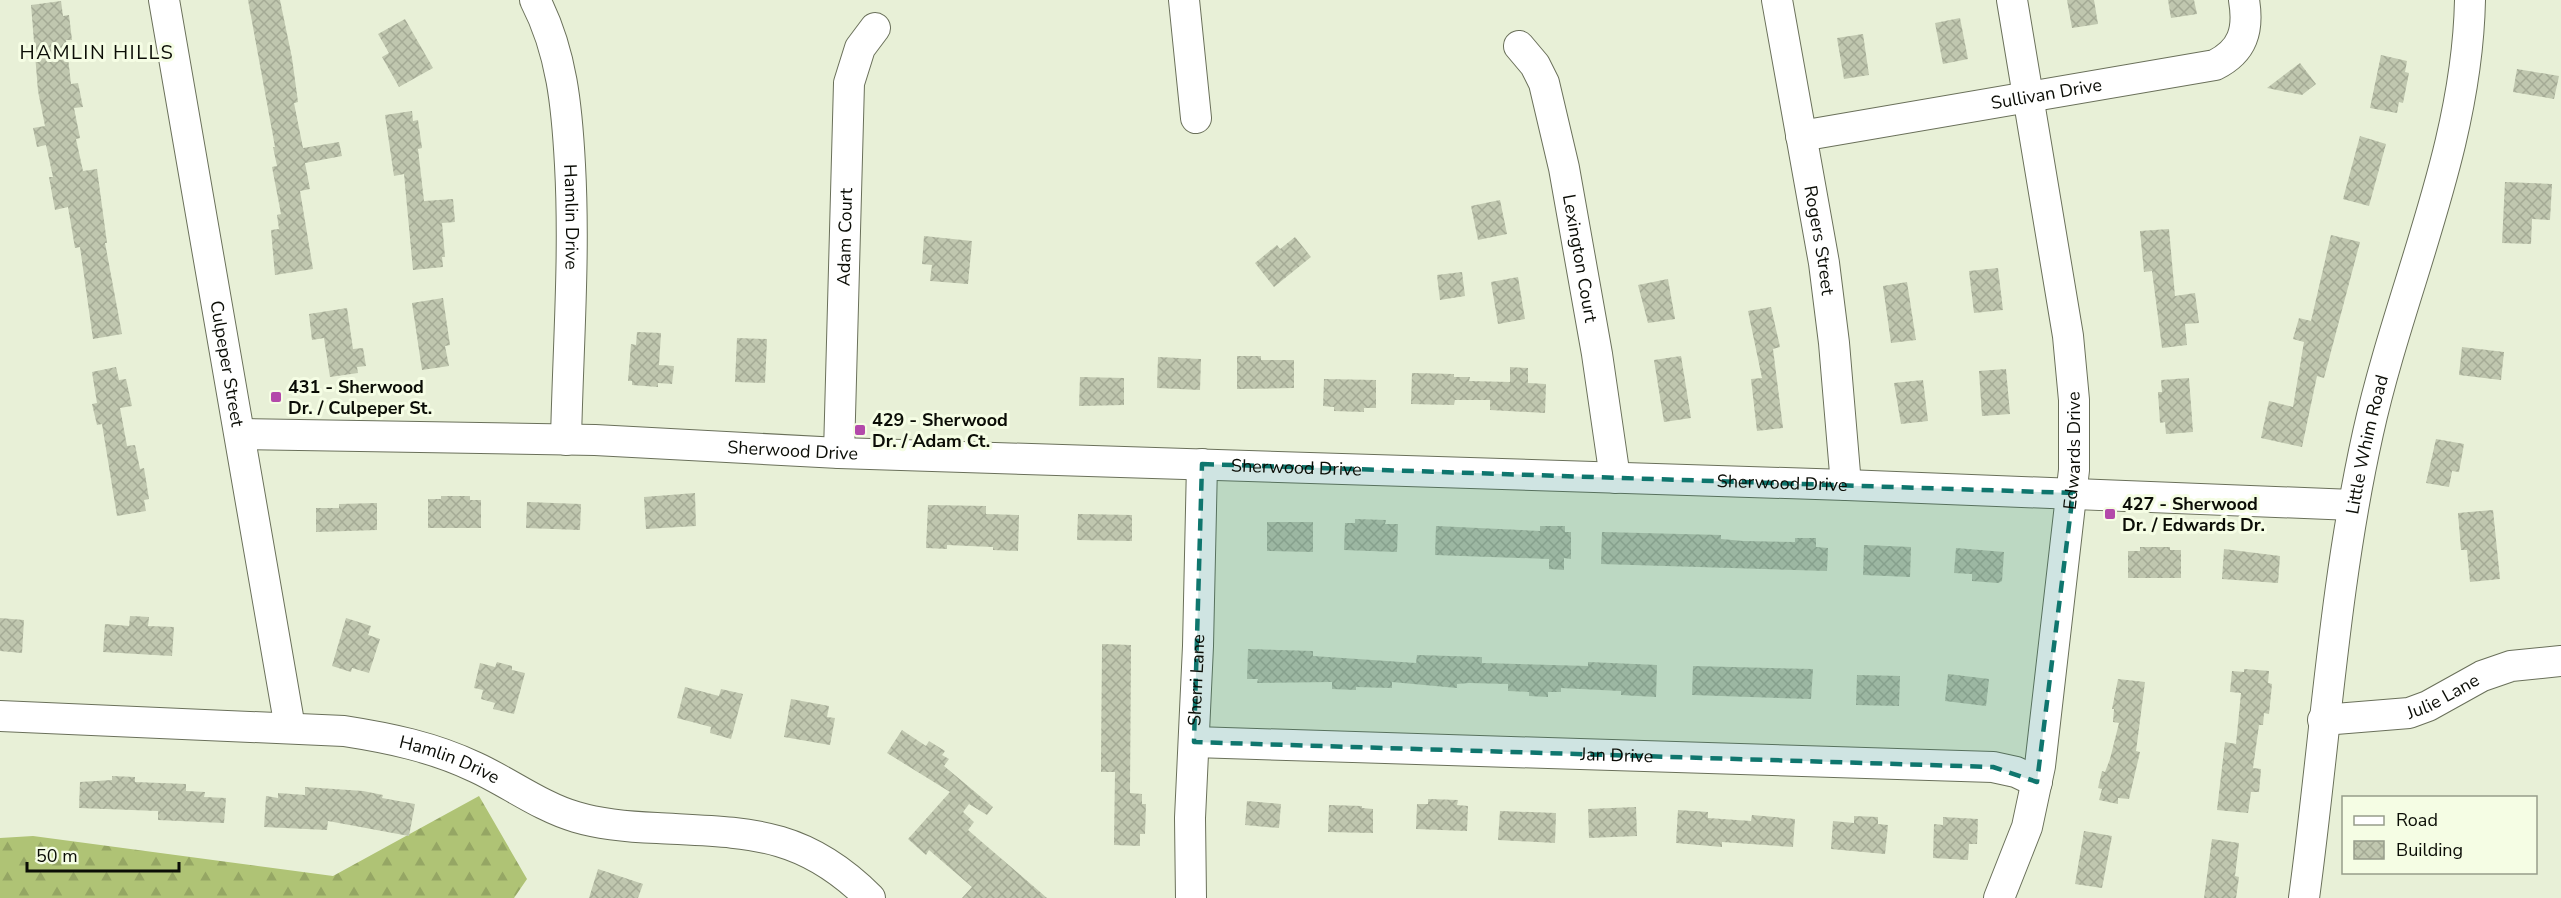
<svg xmlns="http://www.w3.org/2000/svg" width="2561" height="898" font-family="'Nunito Sans',sans-serif">
  <style>
    .forest { fill: url(#forest-firs) }
    .building { fill: url(#building-cross-hatch) }
    .lines { fill: none; stroke-linecap: round; stroke-linejoin: round }
    .minor-casing { stroke: #6a705a; stroke-width: 32 }
    .minor { stroke: #fff; stroke-width: 30 }
    .marked { fill: #0f766e; fill-opacity: 0.2; stroke: #0f766e; stroke-width: 4.5; stroke-dasharray: 12 8; stroke-linejoin: round }
    .poi-dot { fill: #b349aa; stroke: #f5fde4; stroke-width: 2 }
    .labels { text-anchor: middle; stroke-width: 6; stroke-linejoin: round; paint-order: stroke }
    .street-label { font-size: 18px; fill: #0b0d06; stroke: #f5fde4 }
    .poi-label { font-size: 18px; font-weight: bold; fill: #0b0d06; stroke: #f5fde4; text-anchor: start }
    .neighbourhood-label { font-size: 20px; letter-spacing: 1.5px; fill: #0b0d06; stroke: #f5fde4 }
  </style>
  <defs>
    <pattern id="forest-firs" width="22" height="20" patternUnits="userSpaceOnUse" patternTransform="scale(1.5)"><rect width="22" height="20" fill="#afc375"/><path d="M5 1l3.5 6h-7zM16 11l3.5 6h-7z" fill="#95a664"/></pattern>
    <pattern id="building-cross-hatch" width="8" height="8" patternUnits="userSpaceOnUse" patternTransform="scale(1.5)"><rect width="8" height="8" fill="#c0c7af"/><path d="M0 0l8 8M0 8l8-8" fill="none" stroke="#a4aa95"/></pattern>
  </defs>
  <rect width="100%" height="100%" fill="#e8f0d7"/>
  <!-- forest -->
  <path class="forest" d="M 479,796 L 527,879 L 514,898 L 0,898 L 0,838 L 33,836 L 333,876 Z"/>
  <!-- building -->
  <path class="building" d="M 248,0 L 280,0 L 292,58 L 298,102 L 294,103 L 303,148 L 339,142 L 342,156 L 305,163 L 310,189 L 300,191 L 313,269 L 275,275 L 271,230 L 279,229 L 277,215 L 281,214 L 272,167 L 277,166 L 273,147 L 275,147 Z
    M 2067,0 L 2094,0 L 2098,24 L 2072,28 Z
    M 2168,0 L 2194,0 L 2197,14 L 2171,18 Z
    M 61,1 L 63,16 L 69,15 L 72,40 L 66,40 L 71,84 L 78,83 L 83,107 L 74,108 L 80,138 L 76,139 L 83,171 L 97,169 L 107,243 L 105,243 L 122,334 L 93,339 L 80,247 L 75,248 L 68,207 L 55,210 L 49,177 L 53,177 L 46,145 L 37,147 L 33,128 L 45,126 L 38,91 L 31,5 Z
    M 1960,18 L 1968,59 L 1943,64 L 1935,23 Z
    M 405,19 L 433,68 L 399,87 L 382,57 L 389,53 L 378,34 Z
    M 1863,34 L 1869,75 L 1844,79 L 1837,38 Z
    M 2381,55 L 2407,61 L 2405,72 L 2409,73 L 2403,103 L 2399,102 L 2397,113 L 2370,108 Z
    M 2300,63 L 2316,84 L 2302,95 L 2267,88 Z
    M 2517,69 L 2559,76 L 2554,99 L 2513,92 Z
    M 412,111 L 413,121 L 418,120 L 422,148 L 418,149 L 424,201 L 453,199 L 455,222 L 442,223 L 445,257 L 442,257 L 443,267 L 413,270 L 404,174 L 394,176 L 385,115 Z
    M 2360,136 L 2386,144 L 2369,206 L 2343,199 Z
    M 2505,182 L 2552,184 L 2550,220 L 2532,219 L 2531,244 L 2502,243 Z
    M 1500,200 L 1507,234 L 1478,240 L 1471,206 Z
    M 2169,229 L 2175,296 L 2195,293 L 2199,323 L 2185,324 L 2187,345 L 2162,348 L 2152,271 L 2144,272 L 2140,231 Z
    M 2331,235 L 2360,242 L 2324,378 L 2317,376 L 2302,447 L 2261,438 L 2269,401 L 2293,407 L 2304,342 L 2293,339 L 2299,318 L 2311,321 Z
    M 924,236 L 972,241 L 968,284 L 930,281 L 932,265 L 922,264 Z
    M 1295,237 L 1311,257 L 1274,287 L 1255,263 L 1277,245 L 1280,249 Z
    M 1998,268 L 2003,310 L 1974,313 L 1969,271 Z
    M 1462,272 L 1465,296 L 1440,300 L 1437,275 Z
    M 1518,277 L 1525,319 L 1498,324 L 1491,282 Z
    M 1668,279 L 1675,319 L 1648,323 L 1638,285 Z
    M 1907,282 L 1916,340 L 1891,343 L 1883,286 Z
    M 443,298 L 450,345 L 445,346 L 449,366 L 422,370 L 412,303 Z
    M 1771,307 L 1780,347 L 1773,349 L 1783,428 L 1757,431 L 1751,379 L 1762,378 L 1748,311 Z
    M 347,308 L 353,349 L 363,348 L 366,366 L 357,367 L 358,373 L 330,377 L 324,338 L 312,340 L 309,314 Z
    M 637,332 L 661,333 L 659,365 L 674,366 L 672,384 L 658,383 L 658,387 L 632,385 L 632,381 L 628,381 L 631,344 L 636,345 Z
    M 737,338 L 767,339 L 765,383 L 735,382 Z
    M 2462,347 L 2504,352 L 2501,380 L 2459,375 Z
    M 1237,356 L 1261,356 L 1261,360 L 1294,360 L 1294,388 L 1237,389 Z
    M 1681,356 L 1691,418 L 1664,422 L 1654,360 Z
    M 1158,357 L 1201,359 L 1200,390 L 1157,388 Z
    M 116,367 L 119,380 L 126,379 L 132,406 L 120,408 L 127,446 L 135,445 L 140,469 L 144,468 L 149,499 L 144,500 L 146,511 L 117,516 L 102,424 L 97,425 L 92,404 L 97,403 L 92,372 Z
    M 1510,367 L 1528,368 L 1528,383 L 1546,384 L 1545,413 L 1490,410 L 1490,400 L 1455,400 L 1454,405 L 1411,404 L 1412,373 L 1454,374 L 1454,377 L 1470,377 L 1469,381 L 1510,382 Z
    M 2006,369 L 2010,414 L 1982,416 L 1979,371 Z
    M 1080,377 L 1124,378 L 1124,405 L 1079,406 Z
    M 2189,378 L 2193,432 L 2166,434 L 2165,422 L 2160,423 L 2158,392 L 2162,392 L 2161,380 Z
    M 1324,379 L 1376,380 L 1376,408 L 1364,408 L 1364,412 L 1334,411 L 1334,407 L 1323,406 Z
    M 1923,380 L 1928,421 L 1901,424 L 1894,383 Z
    M 2436,439 L 2464,444 L 2459,472 L 2452,471 L 2449,487 L 2426,483 Z
    M 695,493 L 696,526 L 646,529 L 644,497 Z
    M 441,496 L 470,496 L 470,500 L 481,500 L 481,528 L 428,528 L 428,499 L 441,499 Z
    M 527,502 L 581,504 L 580,530 L 526,528 Z
    M 377,503 L 377,530 L 316,532 L 316,508 L 339,508 L 339,504 Z
    M 928,505 L 986,506 L 986,514 L 1019,515 L 1018,551 L 993,550 L 993,547 L 947,545 L 947,549 L 926,548 Z
    M 2493,510 L 2500,579 L 2470,582 L 2467,550 L 2461,550 L 2458,513 Z
    M 1078,514 L 1132,515 L 1132,541 L 1077,540 Z
    M 1355,519 L 1386,520 L 1385,524 L 1398,524 L 1397,552 L 1344,550 L 1345,523 L 1355,523 Z
    M 1267,522 L 1313,522 L 1313,552 L 1267,551 Z
    M 1436,526 L 1540,531 L 1540,526 L 1565,526 L 1565,532 L 1571,532 L 1571,559 L 1564,558 L 1564,570 L 1549,569 L 1549,559 L 1435,555 Z
    M 1602,532 L 1721,535 L 1721,539 L 1743,541 L 1795,542 L 1795,538 L 1816,538 L 1816,547 L 1828,548 L 1827,571 L 1601,564 Z
    M 1864,545 L 1911,547 L 1910,577 L 1863,575 Z
    M 2140,547 L 2170,547 L 2170,550 L 2181,550 L 2181,578 L 2128,578 L 2128,551 L 2140,551 Z
    M 1956,548 L 2004,552 L 2002,581 L 1998,583 L 1972,581 L 1972,574 L 1954,573 Z
    M 2224,549 L 2280,556 L 2278,583 L 2222,579 Z
    M 130,616 L 149,617 L 148,626 L 174,627 L 172,656 L 103,652 L 105,624 L 129,626 Z
    M 0,618 L 24,620 L 22,653 L 0,651 Z
    M 346,618 L 371,626 L 368,635 L 380,639 L 369,673 L 352,668 L 351,672 L 332,666 Z
    M 1102,644 L 1131,645 L 1130,793 L 1142,794 L 1142,804 L 1146,804 L 1145,834 L 1140,834 L 1140,846 L 1114,845 L 1115,772 L 1101,772 Z
    M 1248,649 L 1313,651 L 1313,656 L 1416,663 L 1417,655 L 1482,657 L 1482,663 L 1588,666 L 1588,662 L 1657,665 L 1656,697 L 1621,695 L 1621,691 L 1561,688 L 1561,692 L 1548,692 L 1548,697 L 1529,696 L 1529,692 L 1508,691 L 1508,684 L 1469,683 L 1457,684 L 1457,688 L 1392,682 L 1392,688 L 1356,687 L 1356,690 L 1332,689 L 1332,682 L 1257,683 L 1258,679 L 1247,679 Z
    M 497,662 L 512,666 L 512,670 L 525,673 L 514,714 L 493,709 L 495,703 L 481,699 L 483,690 L 474,688 L 480,663 L 495,667 Z
    M 1693,666 L 1813,669 L 1811,699 L 1692,695 Z
    M 2244,669 L 2269,671 L 2268,683 L 2272,684 L 2269,714 L 2264,713 L 2263,725 L 2259,725 L 2253,768 L 2261,769 L 2259,792 L 2251,792 L 2248,813 L 2217,810 L 2225,742 L 2236,744 L 2241,693 L 2230,692 L 2232,671 L 2244,672 Z
    M 1948,674 L 1989,679 L 1986,706 L 1945,701 Z
    M 1857,675 L 1900,676 L 1899,706 L 1856,705 Z
    M 2118,679 L 2145,682 L 2136,751 L 2140,752 L 2129,799 L 2118,798 L 2118,804 L 2099,800 L 2102,789 L 2098,788 L 2102,771 L 2105,772 L 2110,759 L 2119,723 L 2113,722 L 2114,709 L 2112,709 Z
    M 685,687 L 719,696 L 721,689 L 743,694 L 731,739 L 710,733 L 711,727 L 677,718 Z
    M 791,699 L 829,706 L 827,717 L 835,718 L 830,745 L 784,737 Z
    M 902,730 L 926,746 L 929,741 L 945,751 L 942,755 L 949,759 L 944,766 L 993,807 L 987,815 L 969,804 L 963,812 L 974,822 L 968,830 L 1047,898 L 962,898 L 972,887 L 929,850 L 926,855 L 908,839 L 950,792 L 887,753 Z
    M 112,776 L 135,777 L 135,782 L 186,784 L 186,791 L 205,792 L 204,797 L 226,798 L 224,823 L 158,820 L 158,811 L 79,808 L 80,782 L 112,780 Z
    M 305,787 L 363,791 L 383,795 L 382,798 L 415,804 L 409,836 L 328,821 L 327,830 L 264,827 L 266,796 L 278,798 L 278,793 L 305,795 Z
    M 1428,799 L 1458,800 L 1457,805 L 1468,806 L 1467,831 L 1416,829 L 1417,804 L 1428,804 Z
    M 1247,801 L 1281,804 L 1279,828 L 1245,825 Z
    M 1329,805 L 1362,806 L 1362,808 L 1373,809 L 1373,833 L 1328,832 Z
    M 1636,807 L 1637,836 L 1589,838 L 1588,809 Z
    M 1678,810 L 1708,812 L 1708,818 L 1751,821 L 1752,815 L 1795,819 L 1793,847 L 1722,842 L 1722,847 L 1676,843 Z
    M 1500,811 L 1556,813 L 1555,843 L 1498,840 Z
    M 1854,816 L 1878,817 L 1878,824 L 1888,825 L 1885,854 L 1831,849 L 1833,821 L 1854,823 Z
    M 1943,817 L 1978,819 L 1977,844 L 1969,844 L 1968,860 L 1933,858 L 1934,824 L 1943,825 Z
    M 2084,831 L 2112,836 L 2102,888 L 2075,884 Z
    M 2212,839 L 2239,843 L 2235,876 L 2239,877 L 2236,898 L 2204,898 Z
    M 598,869 L 643,884 L 638,898 L 589,898 Z"/>
  <g class="lines">
    <defs>
      <g id="minor">
        <path id="s1" d="M 164,0 L 290,728"/>
        <path id="s2" d="M 535,0 C 562,52 567,108 570,165 C 575,256 568,348 566,440"/>
        <path d="M 1184,0 L 1196,118"/>
        <path id="s3" d="M 1777,0 L 1824,263 L 1834,343 L 1846,485"/>
        <path id="s4" d="M 1519,46 L 1535,65 L 1544,83 L 1564,168 L 1597,354 L 1615,478"/>
        <path id="s5" d="M 1801,136 L 2215,65 C 2243,51 2249,30 2244,0"/>
        <path id="s6" d="M 241,434 L 595,440 L 839,453 L 1846,485 L 2353,505"/>
        <path id="s7" d="M 839,453 L 849,83 L 860,48 L 875,28"/>
        <path id="s8" d="M 0,716 L 344,731 C 389,738 433,747 475,767 C 508,782 541,807 576,817 C 603,825 629,827 657,828 C 747,833 802,830 870,898"/>
        <path id="s9" d="M 2323,720 L 2409,713 L 2428,706 L 2482,676 L 2511,666 L 2561,661"/>
        <path id="s10" d="M 1194,742 L 1993,767 L 2016,772 L 2037,782"/>
        <path id="s11" d="M 1191,898 L 1190,818 L 1198,646 L 1202,464"/>
        <path id="s12" d="M 1999,898 L 2027,827 L 2040,766 L 2074,470 L 2074,400 L 2068,336 L 2012,0"/>
        <path id="s13" d="M 2304,898 C 2325,743 2334,586 2368,433 C 2400,288 2467,151 2470,0"/>
      </g>
    </defs>
    <!-- minor casing -->
    <use href="#minor" class="minor-casing"/>
    <!-- minor -->
    <use href="#minor" class="minor"/>
  </g>
  <!-- marked area -->
  <path class="marked" d="M 1202,464 L 2073,493 L 2037,782 L 1993,767 L 1194,742 Z"/>
  <!-- markers -->
  <g class="poi-dot">
    <rect x="270" y="391" width="12" height="12" rx="3"/>
    <rect x="854" y="424" width="12" height="12" rx="3"/>
    <rect x="2104" y="508" width="12" height="12" rx="3"/>
  </g>
  <g class="labels">
    <!-- street labels -->
    <g class="street-label">
      <text dy="6" stroke="none"><textPath href="#s5" startOffset="249">Sullivan Drive</textPath></text>
      <text dy="6" stroke="none"><textPath href="#s2" startOffset="222">Hamlin Drive</textPath></text>
      <text dy="6" stroke="none"><textPath href="#s7" startOffset="216">Adam Court</textPath></text>
      <text dy="6" stroke="none"><textPath href="#s3" startOffset="244">Rogers Street</textPath></text>
      <text dy="6" stroke="none"><textPath href="#s4" startOffset="224">Lexington Court</textPath></text>
      <text dy="6" stroke="none"><textPath href="#s1" startOffset="369">Culpeper Street</textPath></text>
      <text dy="6" stroke="none"><textPath href="#s13" startOffset="458">Little Whim Road</textPath></text>
      <text dy="6" stroke="none"><textPath href="#s6" startOffset="552">Sherwood Drive</textPath></text>
      <text dy="6" stroke="none"><textPath href="#s12" startOffset="456">Edwards Drive</textPath></text>
      <text dy="6" stroke="none"><textPath href="#s6" startOffset="1056">Sherwood Drive</textPath></text>
      <text dy="6" stroke="none"><textPath href="#s6" startOffset="1542">Sherwood Drive</textPath></text>
      <text dy="6" stroke="none"><textPath href="#s11" startOffset="218">Sherri Lane</textPath></text>
      <text dy="6" stroke="none"><textPath href="#s9" startOffset="124">Julie Lane</textPath></text>
      <text dy="6" stroke="none"><textPath href="#s10" startOffset="423">Jan Drive</textPath></text>
      <text dy="6" stroke="none"><textPath href="#s8" startOffset="454">Hamlin Drive</textPath></text>
    </g>
    <!-- poi labels -->
    <g class="poi-label">
      <text x="288" y="393">431 - Sherwood<tspan x="288" dy="21">Dr. / Culpeper St.</tspan></text>
      <text x="872" y="426">429 - Sherwood<tspan x="872" dy="21">Dr. / Adam Ct.</tspan></text>
      <text x="2122" y="510">427 - Sherwood<tspan x="2122" dy="21">Dr. / Edwards Dr.</tspan></text>
    </g>
    <!-- neighbourhood labels -->
    <g class="neighbourhood-label">
      <text x="97" y="59">HAMLIN HILLS</text>
    </g>
  </g>
  <!-- legend -->
  <rect x="2342" y="796" width="195" height="78" fill="#f5fde4" stroke="#979d8b" stroke-width="1.5"/>
  <rect x="2354" y="816" width="30" height="9" fill="#ffffff" stroke="#979d8b" stroke-width="1.5"/>
  <text x="2396" y="826" font-size="18" fill="#0b0d06">Road</text>
  <rect x="2354" y="841" width="30" height="18" fill="url(#building-cross-hatch)" stroke="#979d8b" stroke-width="1.5"/>
  <text x="2396" y="856" font-size="18" fill="#0b0d06">Building</text>
  <!-- scale -->
  <path d="M27 862v9h152v-9" fill="none" stroke="#0b0d06" stroke-width="3"/>
  <text x="36" y="862" font-size="18" fill="#0b0d06" stroke="#f5fde4" stroke-width="4.5" paint-order="stroke">50 m</text>
</svg>
